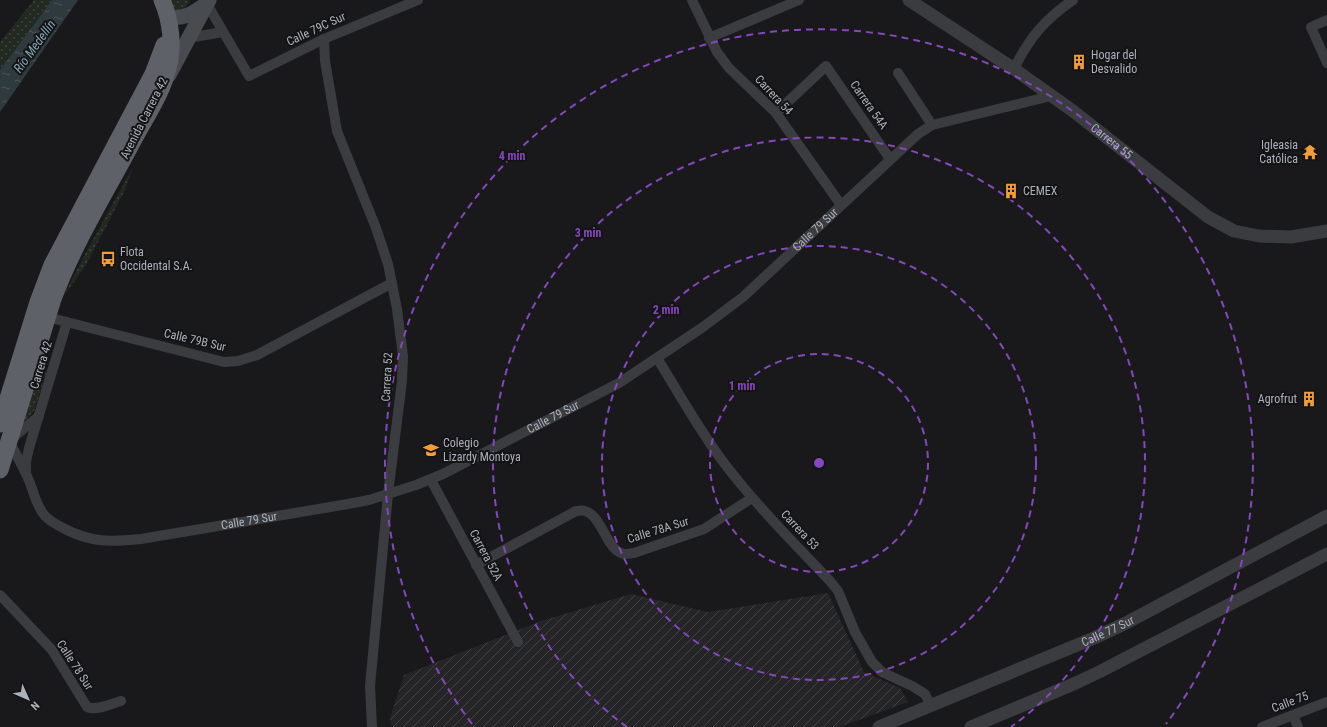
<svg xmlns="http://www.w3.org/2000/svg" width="1327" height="727" font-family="'Roboto Condensed',sans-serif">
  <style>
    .industrial { fill: url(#industrial-furrows) }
    .grass { fill: url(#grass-dots) }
    .water { fill: url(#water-ripples) }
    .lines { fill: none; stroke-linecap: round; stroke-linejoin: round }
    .minor { stroke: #3a3c40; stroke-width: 10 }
    .tertiary { stroke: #3a3c40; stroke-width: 13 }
    .secondary { stroke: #484b50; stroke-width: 15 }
    .trunk { stroke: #5e6268; stroke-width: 17 }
    .ring { fill: none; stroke: #8547be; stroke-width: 2; stroke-dasharray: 7 5 }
    .labels { text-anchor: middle; stroke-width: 4; stroke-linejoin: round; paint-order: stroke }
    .street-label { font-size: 12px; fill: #abb2bb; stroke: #141416 }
    .poi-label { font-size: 12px; fill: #abb2bb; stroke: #141416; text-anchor: start }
    .water-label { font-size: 13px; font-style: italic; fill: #83a4b5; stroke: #141416 }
    .centre { fill: #8547be; stroke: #141416; stroke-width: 2 }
    .ring-label { font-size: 12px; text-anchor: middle; font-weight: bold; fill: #8547be; stroke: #141416; stroke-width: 4; stroke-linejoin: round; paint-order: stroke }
  </style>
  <defs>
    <pattern id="industrial-furrows" width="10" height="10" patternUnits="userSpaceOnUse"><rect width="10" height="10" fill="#252528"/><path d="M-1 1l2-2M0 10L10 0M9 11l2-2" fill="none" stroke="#424245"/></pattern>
    <pattern id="grass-dots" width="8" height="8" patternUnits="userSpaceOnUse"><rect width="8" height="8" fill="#212921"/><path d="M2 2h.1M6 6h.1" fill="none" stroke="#3f463f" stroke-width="1.8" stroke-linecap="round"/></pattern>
    <pattern id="water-ripples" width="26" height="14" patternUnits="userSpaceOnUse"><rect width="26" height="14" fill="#2f3a3f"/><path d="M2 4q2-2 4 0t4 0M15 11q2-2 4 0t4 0" fill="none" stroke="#4a5459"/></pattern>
  </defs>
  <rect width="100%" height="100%" fill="#19191b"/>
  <!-- industrial -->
  <path class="industrial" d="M 828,593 L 864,672 L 900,688 L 908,702 L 840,727 L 391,727 L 390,718 L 404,675 L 541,621 L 631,594 L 708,612 Z"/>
  <!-- grass -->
  <path class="grass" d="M 34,0 L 52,0 L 0,70 L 0,42 Z
    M 171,0 L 190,0 L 183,12 L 175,13 Z
    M 133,167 L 125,190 L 86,265 L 63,297 L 85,254 Z
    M 48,368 L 34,411 L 23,423 L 34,386 Z"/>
  <!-- water -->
  <path class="water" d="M 52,0 L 78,0 L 0,112 L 0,70 Z"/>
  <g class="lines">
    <!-- minor -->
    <g class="minor">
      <path d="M 692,0 L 717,52 L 729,68 L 776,113 L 841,205"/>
      <path d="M 207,4 L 249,76 L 324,39 L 418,0"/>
      <path d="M 1327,20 L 1311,27 L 1327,63"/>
      <path d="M 188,38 L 223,32"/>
      <path d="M 709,38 L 799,0"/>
      <path d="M 324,39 L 325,61 L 337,131 L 376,228 L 388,264 L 397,309 L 403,356 L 402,381 L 388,494 L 370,686 L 372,727"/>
      <path d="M 1014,69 C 1029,38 1045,19 1073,0"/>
      <path d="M 898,73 L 932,125"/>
      <path d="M 776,113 L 826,66 L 890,159"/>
      <path d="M 47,317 L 224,362 L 238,361 L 257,355 L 392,283"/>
      <path d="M 657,358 C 679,393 699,430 724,463 C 756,505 794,543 830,581 L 838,591 L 855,632 L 872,662 L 882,672 L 912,686 L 925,694 L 931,706"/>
      <path id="s1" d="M 39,416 L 9,441 C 15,452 21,463 26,474 C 33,487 35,505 45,516 C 50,521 57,525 63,528 C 91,543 111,542 141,539 L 348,504 L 369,500 L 416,485 L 443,474 L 619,383 L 703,327 L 743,297 L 918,134 L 932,125 L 1051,96"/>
      <path d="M 26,472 L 26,462 L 29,448 L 67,322"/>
      <path d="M 431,480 L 518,642"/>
      <path d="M 476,565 L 576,511 C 579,511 583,510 585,511 C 603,516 606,552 625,554 C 627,554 631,553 634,553 L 704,529 L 752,498"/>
      <path d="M 0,595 L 52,650 L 87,707 C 97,711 111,704 121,701"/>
      <path d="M 1293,715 L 1298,727"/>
      <path d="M 1262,727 L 1327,702"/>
    </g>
    <!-- tertiary -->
    <g class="tertiary">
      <path id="s2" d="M 909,0 L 1014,69 L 1073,111 L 1208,217 L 1234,231 L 1259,236 L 1291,237 L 1327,231"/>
      <path id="s3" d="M 879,727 L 1094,638 L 1124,624 L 1327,516"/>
      <path d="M 971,727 L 1076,683 L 1101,671 L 1327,554"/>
    </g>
    <!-- secondary -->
    <path class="secondary" d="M 168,17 C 185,19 192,14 206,4
      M 169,75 L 209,0"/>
    <!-- trunk -->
    <path class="trunk" d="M 0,424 L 38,302 L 52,265 L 153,74 L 164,45
      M 0,470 L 53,299 C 74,243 106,192 134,139 C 146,116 162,94 168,68 C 174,46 171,21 162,0"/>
  </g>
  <!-- distance rings -->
  <g class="ring">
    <circle cx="819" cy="463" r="109"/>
    <circle cx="819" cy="463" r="217"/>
    <path d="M627 727A326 326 0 1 1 1011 727"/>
    <path d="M472 724A434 434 0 1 1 1166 724"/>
  </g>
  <!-- icons -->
  <defs>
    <symbol id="building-bare" viewBox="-9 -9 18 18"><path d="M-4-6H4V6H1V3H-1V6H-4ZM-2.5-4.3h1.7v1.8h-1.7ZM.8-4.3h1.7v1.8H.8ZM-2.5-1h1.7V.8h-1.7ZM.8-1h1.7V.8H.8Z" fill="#f29d3a" stroke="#141416" stroke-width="2.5" paint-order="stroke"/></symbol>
    <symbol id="temple-bare" viewBox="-9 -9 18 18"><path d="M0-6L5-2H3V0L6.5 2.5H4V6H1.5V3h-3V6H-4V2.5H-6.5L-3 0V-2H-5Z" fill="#f29d3a" stroke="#141416" stroke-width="2.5" paint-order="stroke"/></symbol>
    <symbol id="bus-bare" viewBox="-9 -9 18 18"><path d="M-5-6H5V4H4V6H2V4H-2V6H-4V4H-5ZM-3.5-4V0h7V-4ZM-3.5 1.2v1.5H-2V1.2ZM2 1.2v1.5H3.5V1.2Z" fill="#f29d3a" stroke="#141416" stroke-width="2.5" paint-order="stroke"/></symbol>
    <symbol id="school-bare" viewBox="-9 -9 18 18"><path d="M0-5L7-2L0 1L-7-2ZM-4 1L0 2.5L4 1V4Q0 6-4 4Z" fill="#f29d3a" stroke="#141416" stroke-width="2.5" paint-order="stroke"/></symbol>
  </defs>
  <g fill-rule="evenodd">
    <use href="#building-bare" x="1068" y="51" width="22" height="22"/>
    <use href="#temple-bare" x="1299" y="141" width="22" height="22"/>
    <use href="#building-bare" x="1000" y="180" width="22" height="22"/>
    <use href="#bus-bare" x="97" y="248" width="22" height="22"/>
    <use href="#building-bare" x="1298" y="388" width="22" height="22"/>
    <use href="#school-bare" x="420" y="439" width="22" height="22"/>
  </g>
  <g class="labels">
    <!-- street labels -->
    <g class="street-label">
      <text transform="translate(316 29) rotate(-25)" y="4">Calle 79C Sur</text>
      <text transform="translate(774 95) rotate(47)" y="4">Carrera 54</text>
      <text transform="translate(869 105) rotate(55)" y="4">Carrera 54A</text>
      <text transform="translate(144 118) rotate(-63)" y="4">Avenida Carrera 42</text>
      <text dy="4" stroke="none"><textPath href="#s2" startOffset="247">Carrera 55</textPath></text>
      <text dy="4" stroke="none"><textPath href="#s1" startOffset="982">Calle 79 Sur</textPath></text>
      <text transform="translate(195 340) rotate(13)" y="4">Calle 79B Sur</text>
      <text transform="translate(41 365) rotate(-73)" y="4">Carrera 42</text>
      <text transform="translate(387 377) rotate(-87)" y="4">Carrera 52</text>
      <text dy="4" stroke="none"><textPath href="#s1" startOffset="658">Calle 79 Sur</textPath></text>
      <text dy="4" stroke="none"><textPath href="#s1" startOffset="334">Calle 79 Sur</textPath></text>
      <text transform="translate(658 530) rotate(-17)" y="4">Calle 78A Sur</text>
      <text transform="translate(800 530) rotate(47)" y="4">Carrera 53</text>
      <text transform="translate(486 555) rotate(62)" y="4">Carrera 52A</text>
      <text dy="4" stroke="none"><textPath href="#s3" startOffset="248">Calle 77 Sur</textPath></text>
      <text transform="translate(75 665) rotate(57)" y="4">Calle 78 Sur</text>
      <text transform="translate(1290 702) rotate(-21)" y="4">Calle 75</text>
    </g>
    <!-- poi labels -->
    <g class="poi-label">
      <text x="1091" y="59">Hogar del<tspan x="1091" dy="14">Desvalido</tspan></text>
      <text x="1298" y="149" text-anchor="end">Igleasia<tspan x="1298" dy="14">Católica</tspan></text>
      <text x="1023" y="195">CEMEX</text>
      <text x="120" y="256">Flota<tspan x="120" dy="14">Occidental S.A.</tspan></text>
      <text x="1297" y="403" text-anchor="end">Agrofrut</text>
      <text x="443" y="447">Colegio<tspan x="443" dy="14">Lizardy Montoya</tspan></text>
    </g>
    <!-- water labels -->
    <g class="water-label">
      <text transform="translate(34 46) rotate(-54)" y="5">Río Medellín</text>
    </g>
  </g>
  <circle cx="819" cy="463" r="6" class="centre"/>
  <g class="ring-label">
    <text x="512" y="160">4 min</text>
    <text x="588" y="237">3 min</text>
    <text x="666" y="314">2 min</text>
    <text x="742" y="390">1 min</text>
  </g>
  <!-- north arrow -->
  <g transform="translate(28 699) rotate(135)" stroke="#141416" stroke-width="3" paint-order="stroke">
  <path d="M0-3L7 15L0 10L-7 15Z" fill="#abb2bb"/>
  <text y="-6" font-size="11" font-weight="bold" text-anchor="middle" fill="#abb2bb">N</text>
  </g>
</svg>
